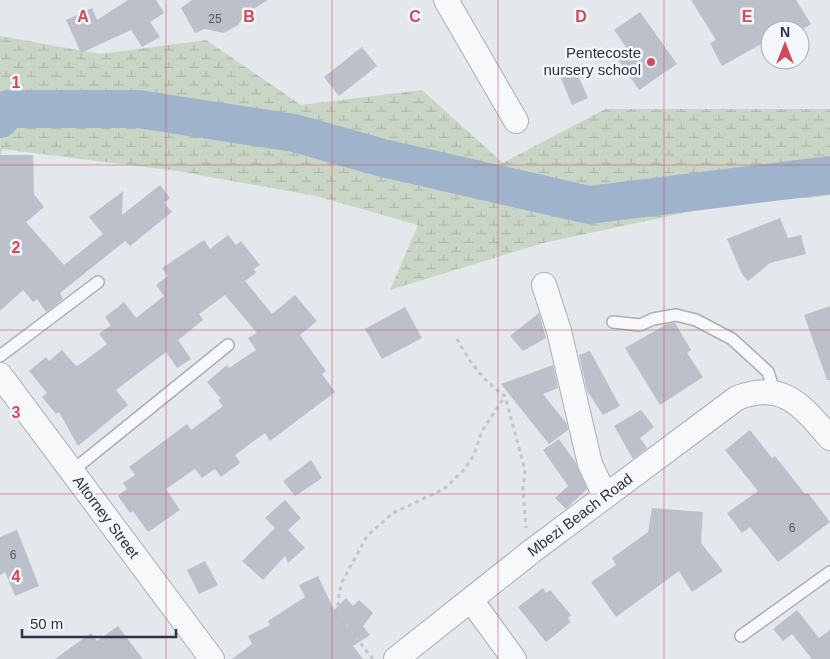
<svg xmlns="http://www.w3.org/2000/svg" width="830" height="659" font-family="Helvetica,sans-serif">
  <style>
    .wetland { fill: url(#wetland-marsh) }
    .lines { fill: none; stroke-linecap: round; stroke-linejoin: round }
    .river { stroke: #9fb4cc; stroke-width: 38 }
    .building { fill: #bbc0ca }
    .service-casing { stroke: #a9aeb7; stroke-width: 14 }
    .minor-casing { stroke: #a9aeb7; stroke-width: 26 }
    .path { stroke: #c2c5cb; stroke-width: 3; stroke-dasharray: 4 4; stroke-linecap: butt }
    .service { stroke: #f7f8fa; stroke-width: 11 }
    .minor { stroke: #f7f8fa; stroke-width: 24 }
    .grid { fill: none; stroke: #d1495b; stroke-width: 1; stroke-opacity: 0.55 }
    .poi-dot { fill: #d1495b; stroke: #f4f6f9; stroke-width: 2 }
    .labels { text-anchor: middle; stroke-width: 5; stroke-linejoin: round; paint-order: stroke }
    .number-label { font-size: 12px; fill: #4f5766 }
    .poi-label { font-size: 15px; fill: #2b3445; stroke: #f4f6f9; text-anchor: end }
    .street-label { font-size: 15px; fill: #2b3445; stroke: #f4f6f9 }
    .grid-label { font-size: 16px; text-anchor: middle; font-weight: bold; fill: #d1495b; stroke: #f4f6f9; stroke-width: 5; stroke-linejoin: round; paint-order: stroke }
  </style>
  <defs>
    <pattern id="wetland-marsh" width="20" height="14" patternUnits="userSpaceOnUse" patternTransform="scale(1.25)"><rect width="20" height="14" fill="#c9d6c5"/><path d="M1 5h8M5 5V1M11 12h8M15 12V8" fill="none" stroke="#adb8ab"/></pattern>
  </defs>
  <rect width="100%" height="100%" fill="#e4e7ec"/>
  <!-- wetland -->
  <path class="wetland" d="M 0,36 L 100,54 L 206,40 L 301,105 L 422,90 L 503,163 L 605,109 L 830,109 L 830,195 L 809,198 L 749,199 L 543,243 L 390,290 L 418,225 L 316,196 L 177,171 L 2,149 L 0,162 Z"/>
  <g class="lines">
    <!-- river -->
    <path class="river" d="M 0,119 L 8,109 L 138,109 L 294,133 L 383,158 L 589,205 L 830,175"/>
  </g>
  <!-- building -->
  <path class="building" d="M 128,0 L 156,0 L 164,13 L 150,22 L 160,37 L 142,47 L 131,30 L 81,53 L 66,20 L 92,8 L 97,20 Z
    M 192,0 L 268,0 L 245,14 L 238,25 L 224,33 L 205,29 L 195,33 L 181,8 Z
    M 691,0 L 796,0 L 811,24 L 800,31 L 770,30 L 770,50 L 766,52 L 761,44 L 722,66 L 710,43 L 716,40 Z
    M 640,12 L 677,64 L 639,90 L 615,55 L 626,47 L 614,30 Z
    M 362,47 L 377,66 L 339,96 L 324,77 Z
    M 575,69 L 588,98 L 572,105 L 560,76 Z
    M 0,155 L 33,155 L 34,194 L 44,207 L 26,222 L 64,265 L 103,234 L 89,217 L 123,191 L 122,215 L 160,185 L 170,198 L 164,203 L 172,212 L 130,246 L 125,241 L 60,293 L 63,299 L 46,312 L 37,299 L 33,302 L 23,290 L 0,311 Z
    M 780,218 L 788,238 L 801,235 L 806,254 L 770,263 L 748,281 L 742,274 L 727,239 Z
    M 228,235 L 236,245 L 241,241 L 260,265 L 254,269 L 256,273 L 245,281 L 272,314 L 295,295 L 317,321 L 300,335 L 326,371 L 322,374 L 335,392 L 270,441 L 265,433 L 235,455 L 240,463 L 221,477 L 215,469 L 202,478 L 195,469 L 166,489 L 180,510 L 148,532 L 133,511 L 130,513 L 118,496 L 127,489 L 123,483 L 135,475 L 129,467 L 187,424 L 191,430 L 223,406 L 218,400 L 221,399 L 207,382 L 227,365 L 229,368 L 256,350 L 248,338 L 257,333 L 225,295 L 199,314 L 203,320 L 178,340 L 191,359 L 177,368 L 166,352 L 116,390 L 128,405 L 78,446 L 59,412 L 56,414 L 42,397 L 47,393 L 29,371 L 46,357 L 49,361 L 62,350 L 76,366 L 79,365 L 107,344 L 99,334 L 111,325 L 105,317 L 124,302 L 136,318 L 164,296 L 156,285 L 168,276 L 162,268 L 204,240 L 210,249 Z
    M 830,306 L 830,380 L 827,380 L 804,315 Z
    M 405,307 L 422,338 L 382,359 L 365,329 Z
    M 539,313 L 546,338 L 523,351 L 510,336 Z
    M 675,323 L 691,350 L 687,353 L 703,377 L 660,405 L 625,348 L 667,324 Z
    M 590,351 L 620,406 L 603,415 L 587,391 L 579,355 Z
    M 553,365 L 558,388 L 543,394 L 567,424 L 568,430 L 549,444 L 501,384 Z
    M 641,410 L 654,427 L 640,438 L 647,448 L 633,459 L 614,426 Z
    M 750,430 L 772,458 L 775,456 L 805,494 L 808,493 L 830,522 L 778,562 L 750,527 L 742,533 L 727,513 L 758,491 L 725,450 Z
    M 559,439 L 576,463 L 587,489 L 566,509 L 555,498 L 568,486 L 543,450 Z
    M 311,460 L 322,478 L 295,496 L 283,481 Z
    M 285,500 L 301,518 L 288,530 L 305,548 L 288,563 L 285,556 L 263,580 L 242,561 L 275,528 L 265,518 Z
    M 652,508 L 703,512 L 701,543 L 723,571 L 692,592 L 679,571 L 616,617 L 591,582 L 616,565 L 612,558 L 648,532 Z
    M 17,530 L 39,586 L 15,596 L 5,572 L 0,575 L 0,537 Z
    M 205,561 L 218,585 L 199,594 L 187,570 Z
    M 318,576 L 334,610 L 346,598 L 353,606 L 359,600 L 373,613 L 363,626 L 370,635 L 353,646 L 363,659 L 232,659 L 252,644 L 248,636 L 270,625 L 268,621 L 305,597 L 299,585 Z
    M 543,588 L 546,593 L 550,590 L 571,615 L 568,618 L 571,622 L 546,642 L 518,607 Z
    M 797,610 L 819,638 L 830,630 L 830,659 L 812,659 L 792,634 L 783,641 L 773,629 Z
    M 118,626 L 143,659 L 55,659 L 91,633 L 97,641 Z"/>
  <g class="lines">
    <defs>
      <path id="service" d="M 613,322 L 640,325 L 653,319 L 676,315 L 696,320 L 732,339 L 768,372 L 774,391
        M 0,356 L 98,282
        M 72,471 L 228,345
        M 741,636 L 830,572"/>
      <path id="minor" d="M 446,0 L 516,121
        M 544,285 L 559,331 L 590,464 L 605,496
        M 0,375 L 212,659
        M 471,600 L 514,659
        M 396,659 L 532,551 L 737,398 C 783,380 802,406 830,438"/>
    </defs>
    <!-- service casing -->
    <use href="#service" class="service-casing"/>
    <!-- minor casing -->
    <use href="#minor" class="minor-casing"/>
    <!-- path -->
    <path class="path" d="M 457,339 C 469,361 484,382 505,396 L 525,470 L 523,489 L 526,528
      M 373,659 L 349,629 L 338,607 L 339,593 L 342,582 L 367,536 L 393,513 L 444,489 L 463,471 L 474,455 L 482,431 L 505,396"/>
    <!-- service -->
    <use href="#service" class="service"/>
    <!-- minor -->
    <use href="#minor" class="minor"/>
  </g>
  <!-- grid -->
  <path class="grid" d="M 166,0 L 166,659M 332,0 L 332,659M 498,0 L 498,659M 664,0 L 664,659M 0,165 L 830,165M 0,330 L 830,330M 0,494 L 830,494"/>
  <!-- markers -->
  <circle class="poi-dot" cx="651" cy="62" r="5"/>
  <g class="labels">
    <!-- number labels -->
    <g class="number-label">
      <text x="215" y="23">25</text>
      <text x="792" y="532">6</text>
      <text x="13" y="559">6</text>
    </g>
    <!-- poi labels -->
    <g class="poi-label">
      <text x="641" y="58">Pentecoste<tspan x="641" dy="17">nursery school</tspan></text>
    </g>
    <!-- street labels -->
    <g class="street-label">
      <text transform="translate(580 515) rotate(-37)" y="5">Mbezi Beach Road</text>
      <text transform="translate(106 517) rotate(53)" y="5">Altorney Street</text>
    </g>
  </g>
  <g class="grid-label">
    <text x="83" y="22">A</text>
    <text x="249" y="22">B</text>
    <text x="415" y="22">C</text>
    <text x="581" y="22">D</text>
    <text x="747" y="22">E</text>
    <text x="16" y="88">1</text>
    <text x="16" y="253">2</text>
    <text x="16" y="418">3</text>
    <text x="16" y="582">4</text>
  </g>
  <!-- north arrow -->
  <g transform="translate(785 45)"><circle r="24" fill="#f4f6f9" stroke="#a4a8b1"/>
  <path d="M0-4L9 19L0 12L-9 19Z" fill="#d1495b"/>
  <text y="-8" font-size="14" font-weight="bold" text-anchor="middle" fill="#2b3445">N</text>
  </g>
  <!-- scale -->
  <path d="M22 629v8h154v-8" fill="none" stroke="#2b3445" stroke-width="2.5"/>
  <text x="30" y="629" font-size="15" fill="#2b3445" stroke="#f4f6f9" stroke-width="4" paint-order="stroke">50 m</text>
</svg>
